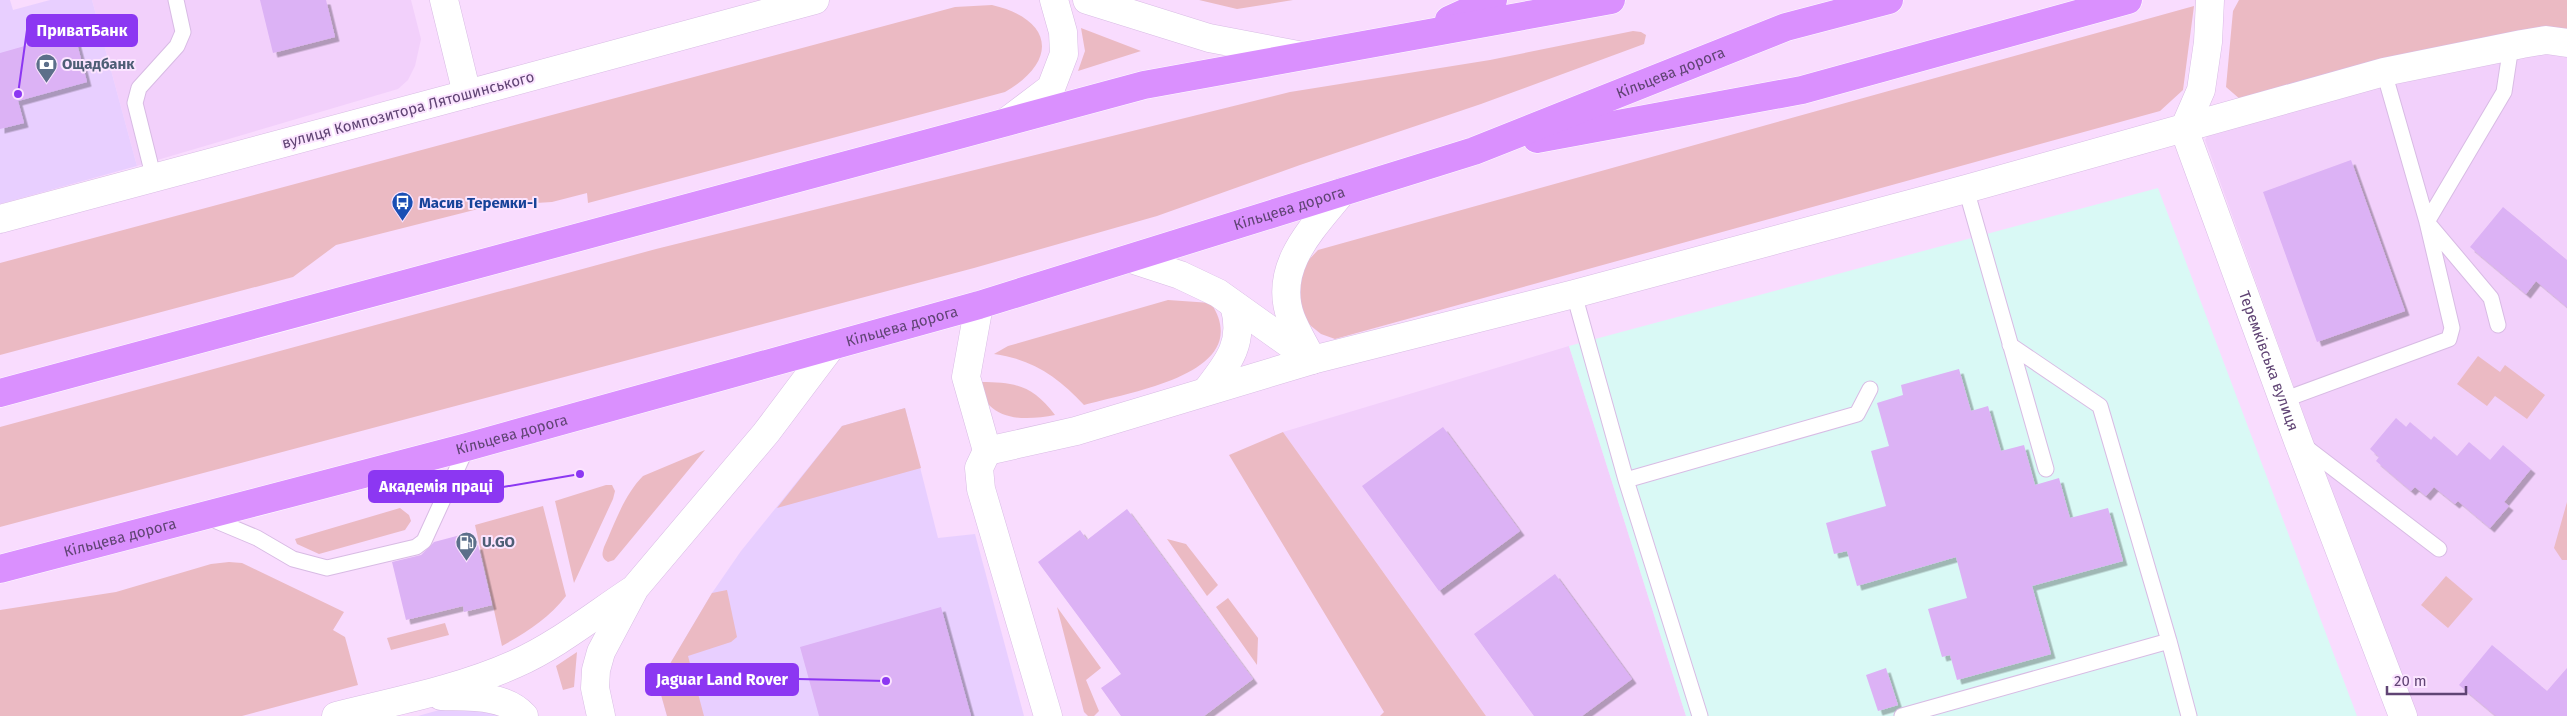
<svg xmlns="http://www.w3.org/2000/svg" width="2567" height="716" font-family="'Fira Sans',sans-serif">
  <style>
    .residential { fill: #f2d0fb }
    .commercial { fill: #e8cfff }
    .education { fill: #d9f9f5 }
    .green { fill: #ebbac3 }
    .building { fill: #dcb2f5; filter: url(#shadow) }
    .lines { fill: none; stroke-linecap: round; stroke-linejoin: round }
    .service-casing { stroke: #d8bbe4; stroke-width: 17 }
    .minor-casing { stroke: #d8bbe4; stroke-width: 29 }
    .tertiary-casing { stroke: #d8bbe4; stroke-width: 29 }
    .trunk-casing { stroke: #fff; stroke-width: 29 }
    .service { stroke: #fff; stroke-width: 15 }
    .minor { stroke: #fff; stroke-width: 28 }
    .tertiary { stroke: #fff; stroke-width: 28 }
    .trunk { stroke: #da90fe; stroke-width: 28 }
    .labels { text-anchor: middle; stroke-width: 4; stroke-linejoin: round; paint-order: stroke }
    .service-label { font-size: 15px; font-weight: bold; fill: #4e5e75; stroke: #fbe4ff; text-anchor: start }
    .street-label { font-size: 15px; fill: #604474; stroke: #fbe4ff }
    .transit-label { font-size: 15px; font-weight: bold; fill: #164399; stroke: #fbe4ff; text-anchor: start }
    .leader { fill: none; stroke: #8c37f2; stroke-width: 2 }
    .callout-dot { fill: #8c37f2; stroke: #fbe4ff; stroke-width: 2 }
    .callout { fill: #8c37f2; stroke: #8c37f2; stroke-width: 2 }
    .callout-label { font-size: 16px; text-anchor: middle; font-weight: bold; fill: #fff }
  </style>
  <defs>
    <filter id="shadow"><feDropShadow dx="4.5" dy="4.5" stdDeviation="0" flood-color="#0004"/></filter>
  </defs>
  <rect width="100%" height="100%" fill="#f9dcfe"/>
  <!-- residential -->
  <path class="residential" d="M 92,0 L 411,0 L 421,39 L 415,66 L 408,80 L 398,89 L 137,166 Z
    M 2567,48 L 2567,716 L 2412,716 L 2205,140 L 2215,121 L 2466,58 Z
    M 1569,346 L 1686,716 L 1486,716 L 1283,432 Z"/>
  <!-- commercial -->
  <path class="commercial" d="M 0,0 L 10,0 L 13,10 L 50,0 L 92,0 L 137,166 L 0,204 Z
    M 905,408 L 938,538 L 975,534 L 1024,716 L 667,716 L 658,684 L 712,593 L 741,551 L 842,426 Z
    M 457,705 L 512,716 L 418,716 Z"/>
  <!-- education -->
  <path class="education" d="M 2158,188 L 2357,716 L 1686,716 L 1569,346 Z"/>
  <!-- green -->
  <path class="green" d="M 1199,0 L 1293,0 L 1237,9 Z
    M 2239,0 L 2567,0 L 2567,34 L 2241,100 L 2226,87 L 2233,11 Z
    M 992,5 C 1052,19 1060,60 1005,92 L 588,203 L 587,193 L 552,202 L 490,206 L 336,245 L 293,277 L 0,355 L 0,263 L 955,7 Z
    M 2194,6 L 2183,90 L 2160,111 L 1335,339 L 1321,334 L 1311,326 L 1301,315 L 1297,300 L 1302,267 L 1318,250 Z
    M 1081,28 L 1141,51 L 1078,71 L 1085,51 Z
    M 1633,31 L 1641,32 L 1646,35 L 1644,44 L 1481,104 L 1300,165 L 1157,216 L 974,268 L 0,527 L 0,427 L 656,249 L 1290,92 L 1490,60 Z
    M 1168,300 L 1211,303 C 1257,374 1128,392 1084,405 C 1058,377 1032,359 994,354 L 1008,346 Z
    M 2478,356 L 2500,372 L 2505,365 L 2545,395 L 2527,419 L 2495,396 L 2487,406 L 2457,384 Z
    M 981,382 C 1016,382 1033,386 1055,415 C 1033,419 1006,422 989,405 C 984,400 983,389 981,382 Z
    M 905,408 L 921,468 L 777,508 L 842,426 Z
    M 1283,432 L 1486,716 L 1380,716 L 1384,712 L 1229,455 Z
    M 705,450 L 614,560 L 608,562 C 601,558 602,554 604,547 C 615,523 624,495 643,476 Z
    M 606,485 L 612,485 L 615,491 L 613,499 L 574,583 L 555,501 Z
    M 2567,502 L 2567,560 L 2562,560 L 2554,548 Z
    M 543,506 L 566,596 C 549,618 527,632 502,646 L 475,525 Z
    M 400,508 L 409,515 L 411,521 L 405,530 L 319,554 L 297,544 L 295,539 Z
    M 1167,539 L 1186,544 L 1218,585 L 1207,596 Z
    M 229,562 L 242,563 L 344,612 L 333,630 L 345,637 L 358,685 L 242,716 L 0,716 L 0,610 L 116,592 L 211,564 Z
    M 2446,576 L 2473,599 L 2448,628 L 2421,605 Z
    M 727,590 L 737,637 L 731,642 L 688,656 L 704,716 L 667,716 L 658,684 L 712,593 Z
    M 1228,598 L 1258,638 L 1257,665 L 1216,607 Z
    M 1057,607 L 1101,668 L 1086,680 L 1099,711 L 1094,716 L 1088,716 L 1084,712 Z
    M 445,623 L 449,635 L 391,650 L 387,638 Z
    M 577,652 L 574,687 L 563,690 L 556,666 Z"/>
  <!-- building -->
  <path class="building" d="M 260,0 L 326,0 L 335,37 L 273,53 Z
    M 74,32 L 87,82 L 18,101 L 24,123 L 0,129 L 0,53 Z
    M 2351,160 L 2405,311 L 2317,342 L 2263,192 Z
    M 2503,207 L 2567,260 L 2567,307 L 2536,281 L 2526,294 L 2470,247 Z
    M 1959,369 L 1971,411 L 1988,406 L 2001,451 L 2024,445 L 2035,485 L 2059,478 L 2070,518 L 2108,508 L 2123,561 L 2032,586 L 2051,654 L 1957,680 L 1950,655 L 1942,657 L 1928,609 L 1967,598 L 1956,557 L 1857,586 L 1847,551 L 1834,554 L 1826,523 L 1886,506 L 1871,451 L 1889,446 L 1877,403 L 1903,395 L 1901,385 Z
    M 2396,418 L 2406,427 L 2410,422 L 2431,440 L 2434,436 L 2457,456 L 2469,442 L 2490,460 L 2503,445 L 2531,469 L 2504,502 L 2509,506 L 2490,528 L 2458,501 L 2455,504 L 2434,487 L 2426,496 L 2415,487 L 2411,491 L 2376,461 L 2379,457 L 2370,449 Z
    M 1443,427 L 1520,531 L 1439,591 L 1362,486 Z
    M 1127,509 L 1253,679 L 1204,716 L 1121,716 L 1101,688 L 1121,674 L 1038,562 L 1080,530 L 1087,540 Z
    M 468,533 L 471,546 L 478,545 L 492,605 L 464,612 L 463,606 L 406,620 L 392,562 L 421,555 L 434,542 Z
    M 1555,574 L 1632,679 L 1582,716 L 1534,716 L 1474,634 Z
    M 941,607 L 971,716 L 819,716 L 800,647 Z
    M 2492,645 L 2547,691 L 2567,668 L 2567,716 L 2496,716 L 2459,685 Z
    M 1886,668 L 1898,705 L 1878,711 L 1866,675 Z"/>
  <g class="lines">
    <defs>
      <path id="service" d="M 154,179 L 135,103 L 139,88 L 177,46 L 183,32 L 176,0
        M 1966,189 L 2046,469
        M 1574,294 L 1626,480 L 1700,716
        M 2498,325 L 2491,298 L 2427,222 L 2504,92 L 2511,46
        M 2283,400 L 2449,339 L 2452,328 L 2427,222 L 2384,72
        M 2303,445 L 2439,549
        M 1626,480 L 1857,414 L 1870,389
        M 207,517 L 257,538 L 293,559 L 327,568 L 416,547 L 424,541 L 467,447
        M 2169,641 L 2189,716
        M 1902,716 L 2169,641 L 2100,406 L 2010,345"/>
      <g id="minor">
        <path id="s1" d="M 2210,0 L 2208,42 L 2201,90 L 2184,129 L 2298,441 L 2403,716"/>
        <path d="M 0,219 L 467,94"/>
        <path d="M 1131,259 L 1180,275 L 1218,293 L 1312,360"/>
        <path d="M 979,305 L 966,377 L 987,451 L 979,468 L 981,489 L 1048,716"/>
        <path d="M 1310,356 C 1304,344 1296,331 1291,318 C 1272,267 1313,228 1342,192"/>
        <path d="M 1207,390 C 1229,362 1245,342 1234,305"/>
        <path d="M 987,451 L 1076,431 L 1312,360 L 1574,294 L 1966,189 L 2384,72 L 2522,44 L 2546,40 L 2567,43"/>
        <path d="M 441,696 C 469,697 504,694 524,716"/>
        <path d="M 336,716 C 396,701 459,689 515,664 C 556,646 593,616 631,591"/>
        <path d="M 601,716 L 595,688 L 596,670 L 601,652 L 635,588 L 766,433 L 830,348"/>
      </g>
      <path id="tertiary" d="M 444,0 L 467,94 L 815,0
        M 1087,0 L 1209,38 L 1298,55
        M 1006,122 L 1051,88 L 1064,54 L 1063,32 L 1054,0"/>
      <g id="trunk">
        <path d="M 1449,20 L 1493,0"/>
        <path d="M 1537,139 L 1802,90 L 2128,0"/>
        <path d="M 0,393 L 1144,85 L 1611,0"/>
        <path id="s2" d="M 0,569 L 467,447 L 979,305 L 1474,151 L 1786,27 L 1889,0"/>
      </g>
    </defs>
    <!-- service casing -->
    <use href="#service" class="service-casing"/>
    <!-- minor casing -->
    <use href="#minor" class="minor-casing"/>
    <!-- tertiary casing -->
    <use href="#tertiary" class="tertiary-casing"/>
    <!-- trunk casing -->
    <use href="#trunk" class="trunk-casing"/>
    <!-- service -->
    <use href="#service" class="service"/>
    <!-- minor -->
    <use href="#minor" class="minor"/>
    <!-- tertiary -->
    <use href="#tertiary" class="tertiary"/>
    <!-- trunk -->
    <use href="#trunk" class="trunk"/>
  </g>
  <!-- icons -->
  <defs>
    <symbol id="bank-pin" viewBox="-11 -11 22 30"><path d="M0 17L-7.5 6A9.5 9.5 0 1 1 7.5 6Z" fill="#5c6f8a" stroke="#fbe4ff"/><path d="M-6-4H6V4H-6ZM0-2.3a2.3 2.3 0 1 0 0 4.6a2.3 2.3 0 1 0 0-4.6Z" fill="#fff"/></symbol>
    <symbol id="bus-pin" viewBox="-11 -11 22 30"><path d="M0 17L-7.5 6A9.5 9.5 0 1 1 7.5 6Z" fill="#1a4fb4" stroke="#fbe4ff"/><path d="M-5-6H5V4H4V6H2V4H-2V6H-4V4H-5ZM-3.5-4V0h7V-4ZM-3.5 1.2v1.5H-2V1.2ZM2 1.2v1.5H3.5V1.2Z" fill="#fff"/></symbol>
    <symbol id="fuel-pin" viewBox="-11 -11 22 30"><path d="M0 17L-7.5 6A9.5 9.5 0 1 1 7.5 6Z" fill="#5c6f8a" stroke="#fbe4ff"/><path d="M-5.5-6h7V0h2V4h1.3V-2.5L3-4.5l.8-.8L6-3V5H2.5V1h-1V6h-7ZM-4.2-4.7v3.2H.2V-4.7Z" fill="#fff"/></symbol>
  </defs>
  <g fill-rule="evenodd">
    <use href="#bank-pin" x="34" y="52" width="25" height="34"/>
    <use href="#bus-pin" x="390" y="190" width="25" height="34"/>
    <use href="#fuel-pin" x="454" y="530" width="25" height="34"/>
  </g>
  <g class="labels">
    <!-- service labels -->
    <g class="service-label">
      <text x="62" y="69">Ощадбанк</text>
      <text x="482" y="547">U.GO</text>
    </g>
    <!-- street labels -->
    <g class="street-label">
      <text dy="5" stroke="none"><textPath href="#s2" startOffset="1744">Кільцева дорога</textPath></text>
      <text transform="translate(408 110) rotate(-15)" y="5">вулиця Композитора Лятошинського</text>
      <text dy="5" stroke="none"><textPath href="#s2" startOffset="1339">Кільцева дорога</textPath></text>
      <text dy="5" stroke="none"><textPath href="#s2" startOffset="934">Кільцева дорога</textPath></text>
      <text dy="5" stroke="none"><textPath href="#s1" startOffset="380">Теремківська вулиця</textPath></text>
      <text dy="5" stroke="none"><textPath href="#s2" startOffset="529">Кільцева дорога</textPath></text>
      <text dy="5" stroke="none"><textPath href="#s2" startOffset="124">Кільцева дорога</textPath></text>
    </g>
    <!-- transit labels -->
    <g class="transit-label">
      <text x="419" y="208">Масив Теремки-I</text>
    </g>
  </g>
  <!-- callouts -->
  <path class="leader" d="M18 94L27 30M580 474L503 487M886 681L798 679"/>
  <g class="callout-dot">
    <circle cx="18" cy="94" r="5"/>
    <circle cx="580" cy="474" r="5"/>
    <circle cx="886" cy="681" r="5"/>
  </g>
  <g class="callout">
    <rect x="27" y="15" width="110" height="31" rx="5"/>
    <rect x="369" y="471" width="134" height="31" rx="5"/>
    <rect x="646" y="664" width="152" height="31" rx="5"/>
  </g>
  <g class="callout-label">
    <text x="82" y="36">ПриватБанк</text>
    <text x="436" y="492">Академія праці</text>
    <text x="722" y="685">Jaguar Land Rover</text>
  </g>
  <!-- scale -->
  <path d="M2387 686v8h79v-8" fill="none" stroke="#604474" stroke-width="2.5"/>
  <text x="2394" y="686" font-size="15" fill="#604474" stroke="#fbe4ff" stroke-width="4" paint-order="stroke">20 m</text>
</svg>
